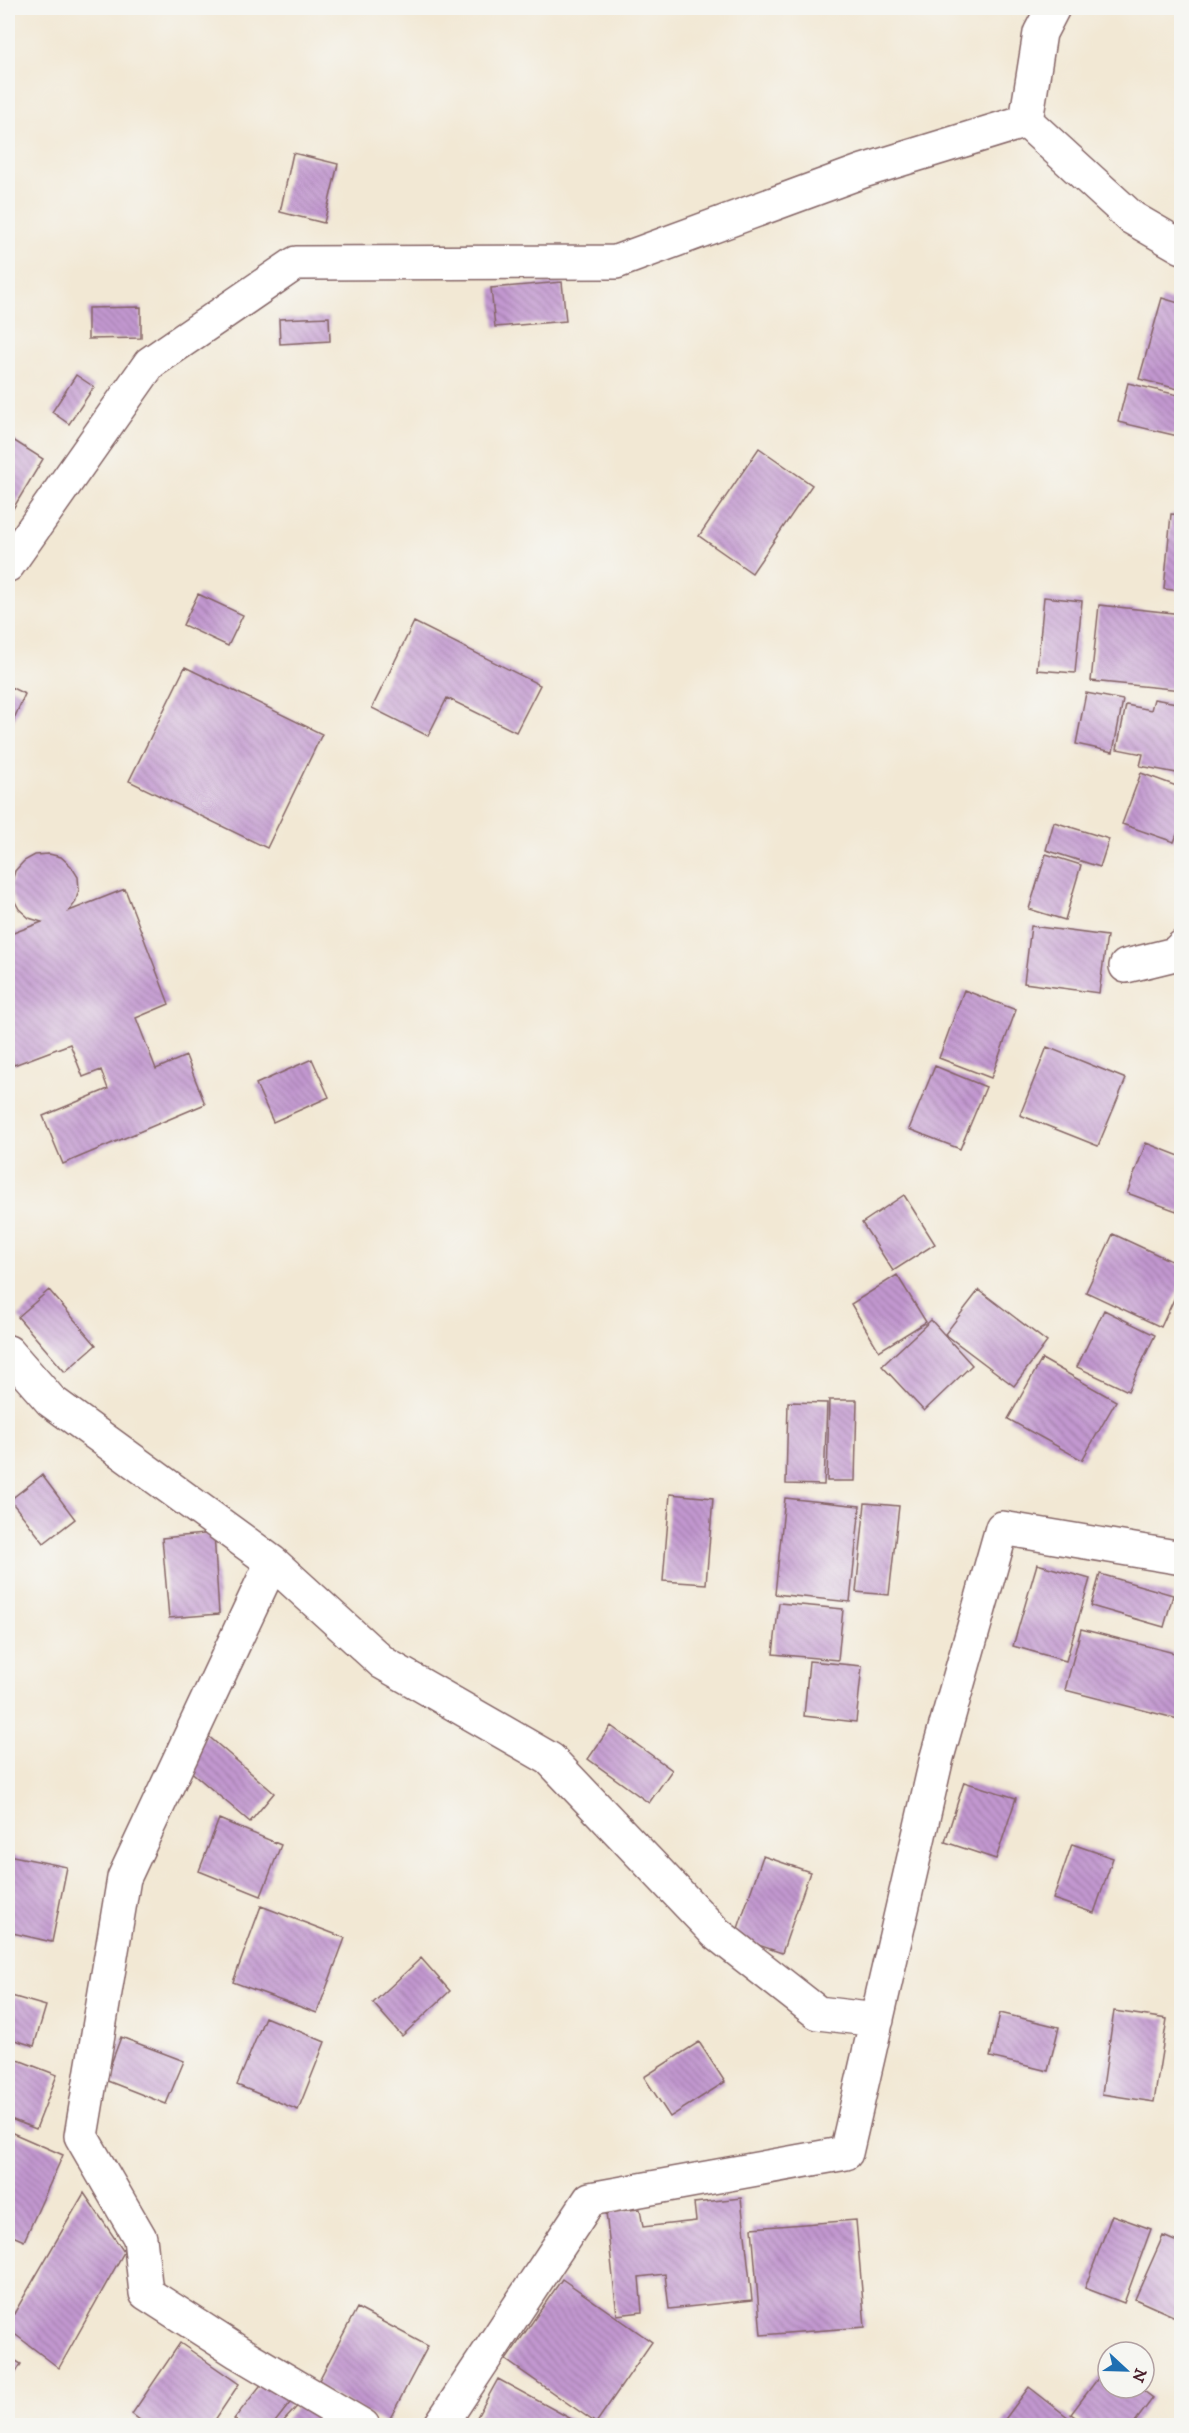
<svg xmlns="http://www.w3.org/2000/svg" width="1189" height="2433" font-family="'IM FELL DW Pica',serif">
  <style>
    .building { fill: url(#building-back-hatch) }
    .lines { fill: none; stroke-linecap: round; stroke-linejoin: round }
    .minor-casing { stroke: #856566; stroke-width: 36 }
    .minor { stroke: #fff; stroke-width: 33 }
  </style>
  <defs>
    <pattern id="building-back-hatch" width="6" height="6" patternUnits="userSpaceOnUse" patternTransform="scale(1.5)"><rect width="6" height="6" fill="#c298d0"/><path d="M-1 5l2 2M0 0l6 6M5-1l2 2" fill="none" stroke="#a07ba9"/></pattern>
  </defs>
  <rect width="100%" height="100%" fill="#f6f6f2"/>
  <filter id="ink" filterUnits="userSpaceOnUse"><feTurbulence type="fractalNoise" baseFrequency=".0167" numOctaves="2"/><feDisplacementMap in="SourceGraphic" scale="12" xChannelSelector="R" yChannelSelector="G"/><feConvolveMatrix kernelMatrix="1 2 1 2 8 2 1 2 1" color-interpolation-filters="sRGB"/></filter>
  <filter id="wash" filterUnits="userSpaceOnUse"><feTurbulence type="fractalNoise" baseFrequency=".008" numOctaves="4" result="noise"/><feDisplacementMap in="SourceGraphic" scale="24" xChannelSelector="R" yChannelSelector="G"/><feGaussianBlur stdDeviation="1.35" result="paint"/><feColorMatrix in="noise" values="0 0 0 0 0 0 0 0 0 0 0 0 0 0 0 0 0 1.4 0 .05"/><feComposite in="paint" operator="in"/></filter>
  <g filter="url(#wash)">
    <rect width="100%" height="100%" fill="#f2e8d4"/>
    <g id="blocks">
      <!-- building -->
      <path class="building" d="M 293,153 L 338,164 L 324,223 L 280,212 Z
        M 562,282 L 566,321 L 495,327 L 491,288 Z
        M 1162,298 L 1182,304 L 1182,390 L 1139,379 Z
        M 141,307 L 141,338 L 88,339 L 88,308 Z
        M 329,317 L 330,341 L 280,344 L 279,319 Z
        M 76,375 L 94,387 L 69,424 L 52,412 Z
        M 1128,383 L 1182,396 L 1182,437 L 1118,422 Z
        M 13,440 L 43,459 L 8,517 L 8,450 Z
        M 759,448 L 812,485 L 752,573 L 699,536 Z
        M 1171,514 L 1182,515 L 1182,591 L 1164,589 Z
        M 198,594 L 243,615 L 228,646 L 183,625 Z
        M 1044,597 L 1082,601 L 1075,673 L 1037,670 Z
        M 1099,605 L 1182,614 L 1182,690 L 1091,681 Z
        M 414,622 L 540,685 L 516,732 L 447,698 L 428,736 L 372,708 Z
        M 185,667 L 322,734 L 267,848 L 129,781 Z
        M 8,686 L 25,694 L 8,732 Z
        M 1086,693 L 1123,700 L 1113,752 L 1076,744 Z
        M 1154,699 L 1182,704 L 1182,774 L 1140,766 L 1143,754 L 1117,749 L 1126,705 L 1151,710 Z
        M 1141,773 L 1182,788 L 1182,822 L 1174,842 L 1122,824 Z
        M 1054,822 L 1109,839 L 1100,867 L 1046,850 Z
        M 49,854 L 61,857 L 71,866 L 78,877 L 79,890 L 75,903 L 69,911 L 125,889 L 169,1004 L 136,1018 L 156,1069 L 186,1056 L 205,1104 L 63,1164 L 43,1116 L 108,1089 L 101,1070 L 83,1077 L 70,1044 L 14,1065 L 8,1049 L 8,935 L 42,922 L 29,918 L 19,909 L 13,898 L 11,884 L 15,871 L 24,861 L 35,855 Z
        M 1046,854 L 1081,865 L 1065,920 L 1029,909 Z
        M 1031,926 L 1107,936 L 1099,993 L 1024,983 Z
        M 964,990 L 1016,1010 L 991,1078 L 939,1058 Z
        M 1047,1047 L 1126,1079 L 1098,1146 L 1020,1115 Z
        M 312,1059 L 329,1097 L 273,1122 L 256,1084 Z
        M 935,1066 L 986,1087 L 960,1149 L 909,1129 Z
        M 1146,1143 L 1182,1157 L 1182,1213 L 1127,1193 Z
        M 904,1195 L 935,1244 L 893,1271 L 862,1223 Z
        M 1113,1234 L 1182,1266 L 1182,1282 L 1161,1327 L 1086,1292 Z
        M 897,1275 L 926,1322 L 879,1351 L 851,1304 Z
        M 49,1290 L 96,1345 L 65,1372 L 18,1317 Z
        M 979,1290 L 1047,1342 L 1014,1386 L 945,1334 Z
        M 1104,1310 L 1155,1335 L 1128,1391 L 1077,1367 Z
        M 931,1320 L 972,1365 L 924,1411 L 882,1366 Z
        M 1042,1359 L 1116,1401 L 1082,1460 L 1008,1419 Z
        M 829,1400 L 857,1400 L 855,1481 L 827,1481 Z
        M 788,1402 L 827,1403 L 824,1485 L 786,1484 Z
        M 42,1475 L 75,1519 L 44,1543 L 10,1500 Z
        M 670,1494 L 713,1498 L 706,1584 L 663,1581 Z
        M 785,1498 L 860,1506 L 850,1602 L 775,1594 Z
        M 865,1503 L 899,1506 L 889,1595 L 856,1592 Z
        M 214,1533 L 219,1614 L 169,1618 L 162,1538 Z
        M 1037,1564 L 1090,1579 L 1066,1661 L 1013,1646 Z
        M 1100,1574 L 1173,1595 L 1164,1627 L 1091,1606 Z
        M 779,1603 L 843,1609 L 838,1660 L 773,1654 Z
        M 1081,1629 L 1182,1655 L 1182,1720 L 1065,1690 Z
        M 809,1661 L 862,1666 L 856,1722 L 804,1716 Z
        M 611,1726 L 672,1770 L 649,1803 L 588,1759 Z
        M 206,1734 L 274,1793 L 250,1822 L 181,1763 Z
        M 964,1782 L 1016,1798 L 996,1859 L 945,1842 Z
        M 219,1819 L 281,1845 L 261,1896 L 199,1871 Z
        M 1072,1844 L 1113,1858 L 1094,1913 L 1053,1899 Z
        M 8,1855 L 67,1867 L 52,1942 L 8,1932 Z
        M 763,1856 L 810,1872 L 782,1953 L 735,1937 Z
        M 261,1906 L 345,1938 L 317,2013 L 233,1982 Z
        M 421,1958 L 450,1991 L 402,2036 L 373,2003 Z
        M 8,1995 L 46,2006 L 34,2046 L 8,2038 Z
        M 1114,2011 L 1167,2019 L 1154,2102 L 1102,2094 Z
        M 1000,2013 L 1059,2027 L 1048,2071 L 990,2057 Z
        M 265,2017 L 325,2042 L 298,2110 L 237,2085 Z
        M 121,2037 L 184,2061 L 166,2104 L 105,2080 Z
        M 699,2042 L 725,2082 L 670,2117 L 644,2077 Z
        M 8,2056 L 57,2075 L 36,2129 L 8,2118 Z
        M 8,2131 L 63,2155 L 24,2241 L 8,2234 Z
        M 84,2193 L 124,2252 L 59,2368 L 8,2329 L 8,2324 Z
        M 741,2198 L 752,2300 L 669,2309 L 665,2274 L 639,2277 L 642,2312 L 617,2315 L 606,2212 L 640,2209 L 643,2227 L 696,2221 L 694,2203 Z
        M 1112,2215 L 1151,2229 L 1124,2303 L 1085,2288 Z
        M 856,2220 L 865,2327 L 761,2335 L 752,2228 Z
        M 1163,2236 L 1182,2244 L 1182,2320 L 1135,2299 Z
        M 562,2279 L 652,2342 L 596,2423 L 506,2360 Z
        M 357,2308 L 428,2346 L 387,2424 L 316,2386 Z
        M 180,2343 L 239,2384 L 211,2426 L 148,2426 L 132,2414 Z
        M 8,2356 L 21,2364 L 8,2385 Z
        M 1108,2365 L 1108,2388 L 1140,2388 L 1153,2398 L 1132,2426 L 1088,2426 L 1071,2414 Z
        M 267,2377 L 293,2399 L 272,2426 L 243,2426 L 234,2419 Z
        M 498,2379 L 584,2426 L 472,2426 Z
        M 1029,2387 L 1074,2422 L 1071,2426 L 1000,2426 Z
        M 306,2397 L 335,2426 L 279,2426 Z"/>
    </g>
  </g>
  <g filter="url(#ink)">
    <use href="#blocks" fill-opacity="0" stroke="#856566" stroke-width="1.5"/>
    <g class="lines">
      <defs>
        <path id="minor" d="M 1026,121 L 1040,33 L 1053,8
          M 8,565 L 150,363 L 296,263 L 616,262 L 863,171 L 1026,121 L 1132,218 L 1182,247
          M 1126,966 L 1175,954 L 1182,947
          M 8,1352 L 51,1401 L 272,1562 L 124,1878 L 81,2136 L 140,2238 L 146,2293 L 238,2352 L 363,2426
          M 272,1562 L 383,1663 L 550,1759 L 716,1933 L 818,2013 L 877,2020
          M 440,2426 L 590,2199 L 846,2153 L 937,1757 L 1002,1528 L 1182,1558"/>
      </defs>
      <!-- minor casing -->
      <use href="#minor" class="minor-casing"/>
      <!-- minor -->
      <use href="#minor" class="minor"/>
    </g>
  </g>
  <!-- margin -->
  <rect width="1189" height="2433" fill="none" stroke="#f6f6f2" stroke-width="30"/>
  <!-- north arrow -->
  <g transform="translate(1126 2370) rotate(112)"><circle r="28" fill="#f6f6f2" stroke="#b1a0a2" stroke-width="1.5"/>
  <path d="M0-4.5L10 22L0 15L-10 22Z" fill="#1f6fb2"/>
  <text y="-9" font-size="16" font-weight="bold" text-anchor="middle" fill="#4a1f2b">N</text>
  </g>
</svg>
